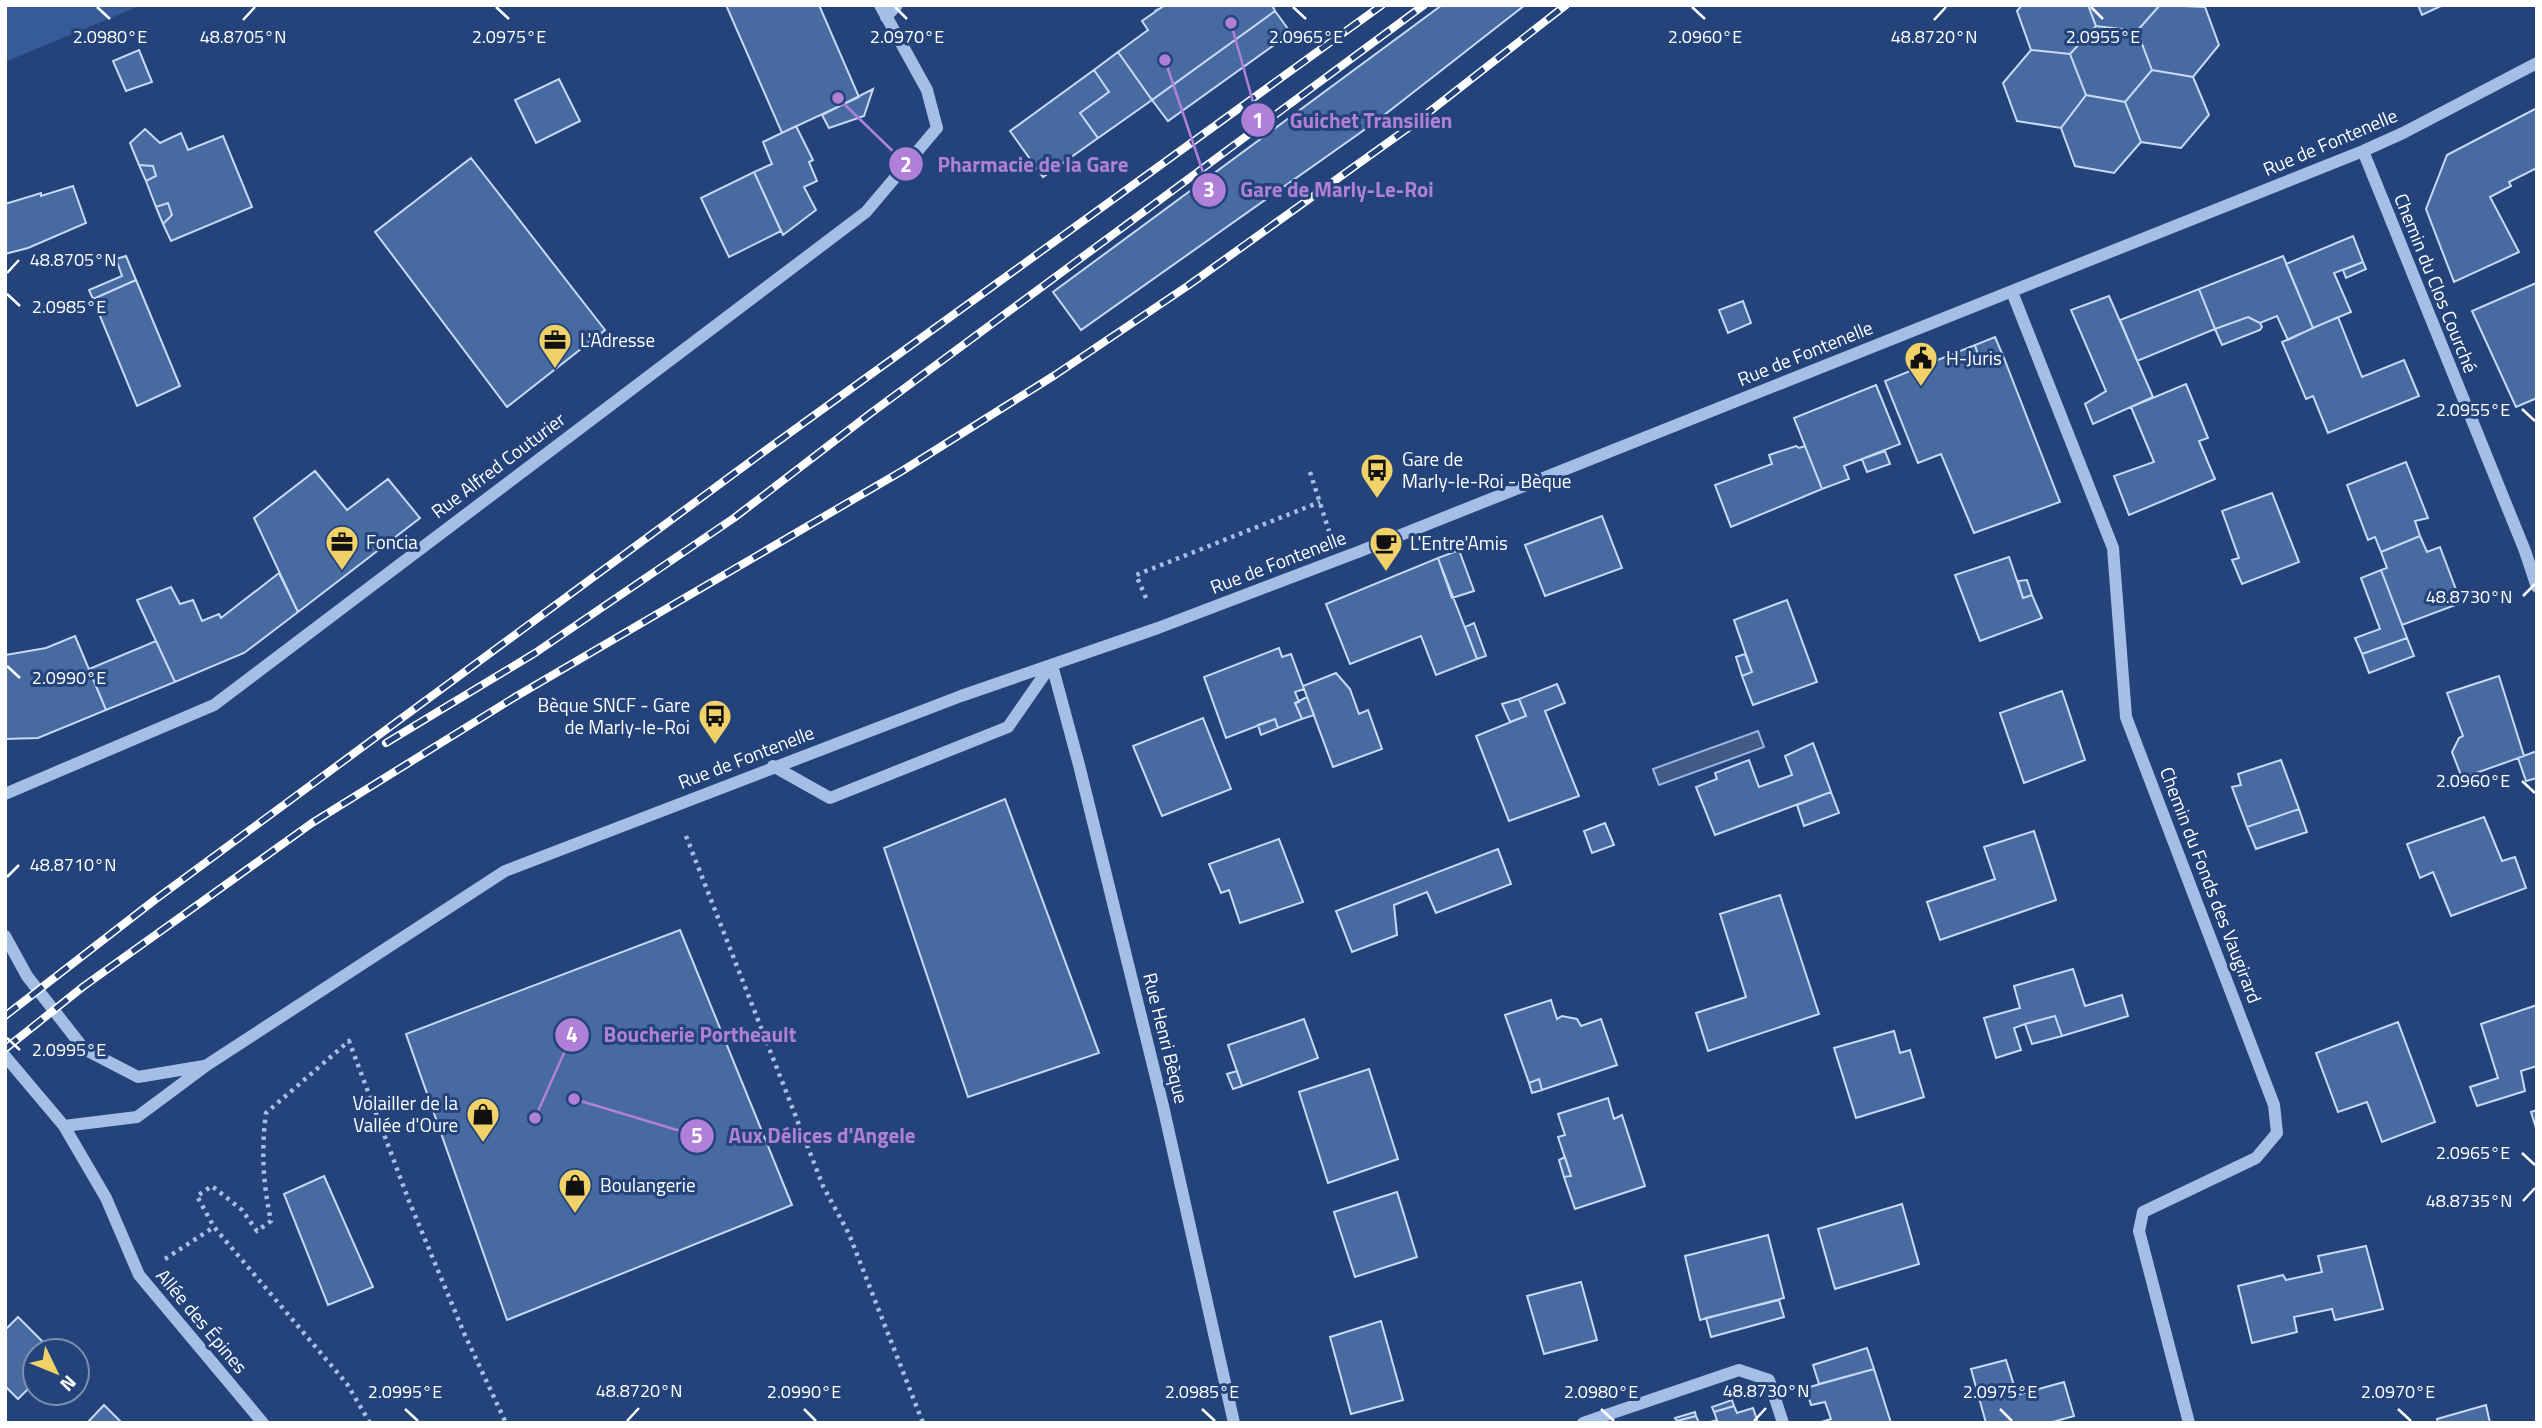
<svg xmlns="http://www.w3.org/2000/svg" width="2542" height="1428" font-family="'Titillium Web',sans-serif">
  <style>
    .green { fill: #365b98 }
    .water { fill: #435b84; stroke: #99b7e6; stroke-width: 2 }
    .building { fill: #476aa1; stroke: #c8d9f4; stroke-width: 2 }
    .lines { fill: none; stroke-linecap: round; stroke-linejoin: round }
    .path { stroke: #a5bee5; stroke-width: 4.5; stroke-dasharray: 3.5 5; stroke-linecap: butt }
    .minor { stroke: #a5bee5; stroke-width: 12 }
    .rail-casing { stroke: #fff; stroke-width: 8 }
    .rail { stroke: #23437a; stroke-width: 5; stroke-dasharray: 16; stroke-linecap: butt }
    .ticks { fill: none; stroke: #fff; stroke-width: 2.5 }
    .labels { text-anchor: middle; stroke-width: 6; stroke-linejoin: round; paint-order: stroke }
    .street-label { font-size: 19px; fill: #fff; stroke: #23437a }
    .poi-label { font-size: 19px; fill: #fff; stroke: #23437a; text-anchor: start }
    .ticks-label { font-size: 18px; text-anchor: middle; fill: #fff; stroke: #23437a; stroke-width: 6; stroke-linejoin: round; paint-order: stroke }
    .leader { fill: none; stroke: #b080d9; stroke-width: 2.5 }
    .callout-dot { fill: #b080d9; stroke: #23437a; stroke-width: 2.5 }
    .mark-label { font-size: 21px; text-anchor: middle; font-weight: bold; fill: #fff }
    .callout-label { font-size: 21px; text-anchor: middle; font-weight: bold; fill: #b080d9; stroke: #23437a; stroke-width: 6; stroke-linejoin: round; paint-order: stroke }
  </style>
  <rect width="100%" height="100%" fill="#23437a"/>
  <!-- green -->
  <path class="green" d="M 5,5 L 142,5 L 5,62 Z"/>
  <!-- water -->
  <path class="water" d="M 1758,731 L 1764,747 L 1659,785 L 1653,769 Z"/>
  <!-- building -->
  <path class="building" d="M 726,5 L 819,5 L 859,97 L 782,133 Z
    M 1165,5 L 1275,5 L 1273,7 L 1275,11 L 1152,100 L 1118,52 L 1148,30 L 1142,21 Z
    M 1442,5 L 1525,5 L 1374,123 L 1081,330 L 1053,292 Z
    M 2022,5 L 2088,5 L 2096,26 L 2070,54 L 2031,50 L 2017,11 Z
    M 2088,5 L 2160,5 L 2137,31 L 2096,26 Z
    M 2160,5 L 2205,7 L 2219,45 L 2193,77 L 2152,70 L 2137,31 Z
    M 2418,5 L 2443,5 L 2422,15 Z
    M 1275,11 L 1291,33 L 1168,121 L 1152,100 Z
    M 2096,26 L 2137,31 L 2152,70 L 2125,102 L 2086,95 L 2070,54 Z
    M 139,50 L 152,82 L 126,91 L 113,61 Z
    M 2031,50 L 2070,54 L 2086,95 L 2061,128 L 2017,121 L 2003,83 Z
    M 1118,52 L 1152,100 L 1098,138 L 1080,113 L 1109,92 L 1094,70 Z
    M 1094,70 L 1109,92 L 1080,113 L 1098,138 L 1043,177 L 1010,131 Z
    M 2152,70 L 2193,77 L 2209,115 L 2181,148 L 2141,142 L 2125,102 Z
    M 559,79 L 580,121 L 536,143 L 515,100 Z
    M 873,89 L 864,116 L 829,128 L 822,115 Z
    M 2086,95 L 2125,102 L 2141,142 L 2114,173 L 2075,166 L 2061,128 Z
    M 2537,108 L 2537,168 L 2509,182 L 2511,186 L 2490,197 L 2519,252 L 2454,282 L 2426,209 L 2447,155 Z
    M 796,126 L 813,160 L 809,162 L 817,181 L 804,187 L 816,210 L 783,235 L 754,172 L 772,164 L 763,142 Z
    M 145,129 L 160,143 L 181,133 L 188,150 L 223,136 L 252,207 L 171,241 L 163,224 L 172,215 L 168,203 L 156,207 L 146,181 L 156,176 L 153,166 L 139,165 L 130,143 Z
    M 471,158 L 605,330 L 507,407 L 375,232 Z
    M 139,165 L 153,166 L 156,176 L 146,181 Z
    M 754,172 L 781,231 L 729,257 L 701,198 Z
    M 73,186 L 86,223 L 28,248 L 5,254 L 5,204 L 41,193 L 41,196 Z
    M 168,203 L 172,215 L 163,224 L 156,207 Z
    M 2353,236 L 2363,262 L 2334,273 L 2351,312 L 2313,328 L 2286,264 Z
    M 126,256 L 136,280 L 93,299 L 89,290 L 122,276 L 116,259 Z
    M 2283,256 L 2313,328 L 2288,340 L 2277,316 L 2260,323 L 2248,317 L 2215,329 L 2199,289 Z
    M 2363,262 L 2366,269 L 2346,278 L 2343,270 Z
    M 136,280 L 180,386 L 137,406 L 93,299 Z
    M 2536,283 L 2537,398 L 2516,407 L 2472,311 Z
    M 2199,289 L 2215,329 L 2137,361 L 2120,320 Z
    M 2109,296 L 2153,397 L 2093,424 L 2085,404 L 2106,391 L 2071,310 Z
    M 1743,301 L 1751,323 L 1728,333 L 1719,310 Z
    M 2248,317 L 2260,323 L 2262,327 L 2260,330 L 2222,345 L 2215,329 Z
    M 2338,317 L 2362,377 L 2404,360 L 2419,396 L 2328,433 L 2313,396 L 2306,399 L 2282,342 Z
    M 1995,337 L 2004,358 L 1993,363 L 1979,358 L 1975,345 Z
    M 1975,345 L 1979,358 L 1993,363 L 2004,358 L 2060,502 L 1974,533 L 1941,454 L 1918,463 L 1885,381 Z
    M 2186,384 L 2208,438 L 2199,441 L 2215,479 L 2129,515 L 2114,476 L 2154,462 L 2131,407 Z
    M 1876,385 L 1900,444 L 1844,466 L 1849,479 L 1822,489 L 1794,418 Z
    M 1796,446 L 1799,448 L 1805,446 L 1822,489 L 1731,527 L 1715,485 L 1772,464 L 1769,455 Z
    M 1885,451 L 1890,464 L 1867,472 L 1862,459 Z
    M 2406,462 L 2428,518 L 2415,521 L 2420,536 L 2381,552 L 2375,537 L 2368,540 L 2347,485 Z
    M 315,471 L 347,510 L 388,479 L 420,518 L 298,612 L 254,518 Z
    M 2272,493 L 2299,562 L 2242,584 L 2232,560 L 2239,558 L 2222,511 Z
    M 1602,516 L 1622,568 L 1545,596 L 1525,545 Z
    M 2420,536 L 2427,552 L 2440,547 L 2461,603 L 2402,625 L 2381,570 L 2387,568 L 2381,552 Z
    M 1459,550 L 1474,591 L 1452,598 L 1438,558 Z
    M 2009,557 L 2023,598 L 2032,595 L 2042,618 L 1980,641 L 1955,575 Z
    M 1438,558 L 1477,659 L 1436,675 L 1421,636 L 1350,664 L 1326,604 Z
    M 2381,570 L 2407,638 L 2362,654 L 2355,638 L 2380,629 L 2361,578 Z
    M 279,573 L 298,612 L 244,653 L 175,682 L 137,600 L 171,587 L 180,604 L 193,600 L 202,621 L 219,614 L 221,618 Z
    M 2027,580 L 2032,595 L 2023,598 L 2018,581 Z
    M 1787,600 L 1817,682 L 1753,705 L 1742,676 L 1752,672 L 1734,620 Z
    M 1474,623 L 1486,656 L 1477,659 L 1465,627 Z
    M 75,636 L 106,710 L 38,738 L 5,739 L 5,655 L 46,648 Z
    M 2407,638 L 2414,656 L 2369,673 L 2362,654 Z
    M 156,641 L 175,682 L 106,710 L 89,669 Z
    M 1279,648 L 1282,657 L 1291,654 L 1304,689 L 1295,692 L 1299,702 L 1295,703 L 1302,719 L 1278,728 L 1275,719 L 1226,738 L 1204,677 Z
    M 1745,654 L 1752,672 L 1742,676 L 1736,657 Z
    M 1336,673 L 1350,689 L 1359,714 L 1368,710 L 1382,749 L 1333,767 L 1303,686 Z
    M 2499,676 L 2524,756 L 2462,778 L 2452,752 L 2459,738 L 2463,736 L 2447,693 Z
    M 1557,684 L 1565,703 L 1545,711 L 1579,796 L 1509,821 L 1476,736 L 1526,716 L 1519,699 Z
    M 2062,691 L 2085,760 L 2024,783 L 2000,713 Z
    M 1307,697 L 1314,715 L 1302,719 L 1295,703 Z
    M 1519,699 L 1526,716 L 1510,722 L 1502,704 Z
    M 1203,718 L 1231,789 L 1162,816 L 1133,746 Z
    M 1275,719 L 1278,728 L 1261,735 L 1258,725 Z
    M 1813,743 L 1831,792 L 1715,835 L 1696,787 L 1717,779 L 1715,773 L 1749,760 L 1759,787 L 1792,775 L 1785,756 Z
    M 2537,751 L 2537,778 L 2526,781 L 2518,758 Z
    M 2281,760 L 2299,809 L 2247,827 L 2232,787 L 2241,785 L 2238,774 Z
    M 1831,792 L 1839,813 L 1804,826 L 1797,805 Z
    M 1005,799 L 1099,1053 L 968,1097 L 884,848 Z
    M 2299,809 L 2307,832 L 2256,849 L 2247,827 Z
    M 2484,817 L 2502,861 L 2515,857 L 2526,888 L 2451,916 L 2433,872 L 2420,878 L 2407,844 Z
    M 1605,823 L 1614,845 L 1592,853 L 1584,831 Z
    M 2034,831 L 2056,900 L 1940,940 L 1927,902 L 1995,879 L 1984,847 Z
    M 1279,839 L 1303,902 L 1240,923 L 1229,890 L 1221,893 L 1209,864 Z
    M 1498,849 L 1511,884 L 1436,913 L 1427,892 L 1394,905 L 1397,935 L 1352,952 L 1336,911 Z
    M 1780,895 L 1819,1014 L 1708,1051 L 1696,1013 L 1746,997 L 1720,914 Z
    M 680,930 L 792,1205 L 507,1320 L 406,1034 Z
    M 680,930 L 792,1205 L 507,1320 L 406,1034 Z
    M 2073,969 L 2085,1006 L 2122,995 L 2128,1016 L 2062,1036 L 2055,1016 L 2025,1024 L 2014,1028 L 2021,1050 L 1996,1058 L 1984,1018 L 2020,1008 L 2014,986 Z
    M 1551,1000 L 1557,1019 L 1562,1016 L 1577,1019 L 1581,1026 L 1601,1019 L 1617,1065 L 1542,1090 L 1539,1079 L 1529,1083 L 1505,1015 Z
    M 2537,1005 L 2537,1066 L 2521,1071 L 2525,1091 L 2477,1106 L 2470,1087 L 2498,1078 L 2481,1024 Z
    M 2055,1016 L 2062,1036 L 2032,1044 L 2025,1024 Z
    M 1304,1019 L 1318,1058 L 1242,1086 L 1228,1045 Z
    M 2398,1022 L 2435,1122 L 2382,1142 L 2367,1102 L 2338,1112 L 2316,1053 Z
    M 1894,1031 L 1900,1053 L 1910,1050 L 1924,1097 L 1856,1118 L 1834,1048 Z
    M 1369,1069 L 1398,1159 L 1328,1183 L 1299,1092 Z
    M 1237,1071 L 1242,1086 L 1233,1089 L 1227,1074 Z
    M 1539,1079 L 1542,1090 L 1532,1093 L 1529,1083 Z
    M 1608,1098 L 1614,1119 L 1622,1115 L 1645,1186 L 1575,1209 L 1564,1177 L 1571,1176 L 1558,1137 L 1565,1135 L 1558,1114 Z
    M 2537,1110 L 2537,1131 L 2531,1112 Z
    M 1565,1157 L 1571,1176 L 1564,1177 L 1559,1160 Z
    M 324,1176 L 373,1287 L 328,1305 L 284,1194 Z
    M 1397,1192 L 1417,1257 L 1355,1277 L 1334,1212 Z
    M 1902,1204 L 1919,1264 L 1835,1289 L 1818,1229 Z
    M 1768,1235 L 1784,1298 L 1700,1320 L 1685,1256 Z
    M 2366,1246 L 2383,1309 L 2335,1320 L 2332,1309 L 2294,1317 L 2297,1332 L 2252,1343 L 2238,1286 L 2283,1275 L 2286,1280 L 2322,1272 L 2318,1256 Z
    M 1581,1282 L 1597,1340 L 1544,1354 L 1527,1296 Z
    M 1779,1300 L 1784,1317 L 1711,1337 L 1706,1318 Z
    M 18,1317 L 52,1351 L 35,1351 L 35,1382 L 18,1399 L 5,1386 L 5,1330 Z
    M 1381,1321 L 1403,1400 L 1351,1414 L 1330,1337 Z
    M 1867,1348 L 1874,1369 L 1819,1384 L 1813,1365 Z
    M 2006,1360 L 2017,1395 L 2064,1382 L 2074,1416 L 2049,1423 L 1986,1423 L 1971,1369 Z
    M 1874,1369 L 1891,1423 L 1818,1423 L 1831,1419 L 1825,1402 L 1811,1405 L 1806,1388 Z
    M 1732,1400 L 1734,1406 L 1714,1412 L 1712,1407 Z
    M 104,1405 L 122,1423 L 87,1423 Z
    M 2486,1405 L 2490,1423 L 2438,1423 L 2437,1419 Z
    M 1734,1406 L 1737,1413 L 1753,1408 L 1758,1423 L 1707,1423 L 1717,1420 L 1714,1412 Z
    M 1695,1412 L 1696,1416 L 1677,1421 L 1675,1418 Z
    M 1696,1416 L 1699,1423 L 1677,1423 L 1677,1421 Z"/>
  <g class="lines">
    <!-- path -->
    <path class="path" d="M 1156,9 L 1157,11
      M 1310,472 L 1329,531
      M 1146,598 L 1136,575 L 1320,502
      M 686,836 L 823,1186 L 849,1234 L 923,1423
      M 165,1259 L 214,1227
      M 370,1423 L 347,1384 L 214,1227 L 197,1196 L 212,1186 L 242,1210 L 257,1231 L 271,1221 C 263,1184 261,1151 266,1113 L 349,1041 L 409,1201 L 464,1333 L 506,1423"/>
    <!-- minor -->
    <path class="minor" d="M 886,17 L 897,5
      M 2363,151 L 2525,551 L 2537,587
      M 2012,292 L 2113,548 L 2126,717 L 2274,1105 L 2277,1133 L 2256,1158 L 2143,1212 L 2139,1231 L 2189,1423
      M 1052,665 L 1079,765 L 1163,1106 L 1234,1423
      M 773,766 L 830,798 L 1008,727 L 1051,665
      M 5,794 L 214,705 L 866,212 L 937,128 L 927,90 L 880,5
      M 5,936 L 27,976 L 84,1049 L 138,1077 L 204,1066
      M 5,1056 L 64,1126 L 106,1198 L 139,1275 L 263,1423
      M 64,1126 L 137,1117 L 207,1065 L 505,871 L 961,696 L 1158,628 L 1358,552 L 2363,151 L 2403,133 L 2537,63
      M 1583,1423 L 1739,1370 L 1769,1380 L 1783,1423"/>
    <defs>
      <path id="rail" d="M 386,743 L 535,653 L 734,518 L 871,413 L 1424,5
        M 5,1016 L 156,899 L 762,453 L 1382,5
        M 5,1049 L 84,986 L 312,823 L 515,697 L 902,471 L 1055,375 L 1189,285 L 1411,126 L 1566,5"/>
    </defs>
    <!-- rail casing -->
    <use href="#rail" class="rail-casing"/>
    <!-- rail -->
    <use href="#rail" class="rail"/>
  </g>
  <!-- ticks -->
  <path class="ticks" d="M 97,7 L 110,19M 496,7 L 509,19M 895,7 L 907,19M 1293,7 L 1306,19M 1692,7 L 1705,19M 2091,7 L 2103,19M 243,20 L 255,7M 1934,20 L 1946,7M 7,273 L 19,260M 7,294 L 20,306M 2522,409 L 2535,421M 2523,596 L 2535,584M 7,666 L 20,678M 2522,781 L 2535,793M 7,877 L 19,865M 7,1038 L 20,1050M 2522,1153 L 2535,1165M 2523,1201 L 2535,1188M 405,1409 L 418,1421M 804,1409 L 816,1421M 1202,1409 L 1215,1421M 1601,1409 L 1614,1421M 2000,1409 L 2012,1421M 2398,1409 L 2411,1421M 627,1421 L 639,1408M 1754,1421 L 1766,1408"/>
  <!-- icons -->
  <defs>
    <symbol id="office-pin" viewBox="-11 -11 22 30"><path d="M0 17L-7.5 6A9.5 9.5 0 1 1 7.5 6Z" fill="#f0d268" stroke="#23437a"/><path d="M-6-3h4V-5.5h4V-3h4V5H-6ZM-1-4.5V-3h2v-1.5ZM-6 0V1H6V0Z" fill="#111"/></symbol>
    <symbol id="civic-pin" viewBox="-11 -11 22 30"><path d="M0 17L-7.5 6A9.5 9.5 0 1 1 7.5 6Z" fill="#f0d268" stroke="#23437a"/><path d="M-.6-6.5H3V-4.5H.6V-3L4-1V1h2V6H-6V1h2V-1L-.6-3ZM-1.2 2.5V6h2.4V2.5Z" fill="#111"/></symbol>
    <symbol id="bus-pin" viewBox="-11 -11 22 30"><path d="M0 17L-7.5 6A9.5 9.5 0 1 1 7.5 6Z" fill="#f0d268" stroke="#23437a"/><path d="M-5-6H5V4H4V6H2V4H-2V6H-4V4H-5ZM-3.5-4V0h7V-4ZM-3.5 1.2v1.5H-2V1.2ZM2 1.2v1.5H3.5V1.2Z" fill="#111"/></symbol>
    <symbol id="cafe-pin" viewBox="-11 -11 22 30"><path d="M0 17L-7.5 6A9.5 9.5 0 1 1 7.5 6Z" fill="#f0d268" stroke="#23437a"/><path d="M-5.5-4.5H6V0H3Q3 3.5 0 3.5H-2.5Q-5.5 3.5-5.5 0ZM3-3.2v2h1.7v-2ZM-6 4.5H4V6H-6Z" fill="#111"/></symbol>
    <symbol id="shop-pin" viewBox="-11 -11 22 30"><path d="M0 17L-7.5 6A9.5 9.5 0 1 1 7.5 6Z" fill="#f0d268" stroke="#23437a"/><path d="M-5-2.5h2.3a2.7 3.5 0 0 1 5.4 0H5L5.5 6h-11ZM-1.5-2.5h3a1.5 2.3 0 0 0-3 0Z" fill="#111"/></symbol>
  </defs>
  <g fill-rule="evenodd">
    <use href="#office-pin" x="536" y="321" width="38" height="52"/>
    <use href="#civic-pin" x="1902" y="339" width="38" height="52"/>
    <use href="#bus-pin" x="1358" y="451" width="38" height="52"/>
    <use href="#office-pin" x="323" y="523" width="38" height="52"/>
    <use href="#cafe-pin" x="1367" y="524" width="38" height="52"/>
    <use href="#bus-pin" x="696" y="697" width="38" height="52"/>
    <use href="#shop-pin" x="464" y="1095" width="38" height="52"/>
    <use href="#shop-pin" x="556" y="1166" width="38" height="52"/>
  </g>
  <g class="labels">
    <!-- street labels -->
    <g class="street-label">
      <text transform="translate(2330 142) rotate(-23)" y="7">Rue de Fontenelle</text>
      <text transform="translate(2436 283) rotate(68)" y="7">Chemin du Clos Courché</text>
      <text transform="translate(1805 353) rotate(-22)" y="7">Rue de Fontenelle</text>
      <text transform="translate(498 465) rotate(-37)" y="7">Rue Alfred Couturier</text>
      <text transform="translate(1278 562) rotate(-21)" y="7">Rue de Fontenelle</text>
      <text transform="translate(746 757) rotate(-21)" y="7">Rue de Fontenelle</text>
      <text transform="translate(2211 885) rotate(69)" y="7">Chemin du Fonds des Vaugirard</text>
      <text transform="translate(1166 1038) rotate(76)" y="7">Rue Henri Bèque</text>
      <text transform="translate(202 1321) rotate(50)" y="7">Allée des Épines</text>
    </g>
    <!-- poi labels -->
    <g class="poi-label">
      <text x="580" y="347">L'Adresse</text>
      <text x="1946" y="365">H-Juris</text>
      <text x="1402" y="466">Gare de<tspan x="1402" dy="22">Marly-le-Roi - Bèque</tspan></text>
      <text x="366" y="549">Foncia</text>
      <text x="1410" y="550">L'Entre'Amis</text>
      <text x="690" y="712" text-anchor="end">Bèque SNCF - Gare<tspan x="690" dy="22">de Marly-le-Roi</tspan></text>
      <text x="458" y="1110" text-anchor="end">Volailler de la<tspan x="458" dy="22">Vallée d'Oure</tspan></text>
      <text x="600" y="1192">Boulangerie</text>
    </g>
  </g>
  <g class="ticks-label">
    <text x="1306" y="43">2.0965°E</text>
    <text x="2103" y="43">2.0955°E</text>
    <text x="110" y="43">2.0980°E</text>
    <text x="509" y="43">2.0975°E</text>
    <text x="907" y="43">2.0970°E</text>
    <text x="1705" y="43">2.0960°E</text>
    <text x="243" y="43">48.8705°N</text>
    <text x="1934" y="43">48.8720°N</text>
    <text x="73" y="266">48.8705°N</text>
    <text x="69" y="313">2.0985°E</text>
    <text x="2473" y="416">2.0955°E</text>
    <text x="2469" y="603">48.8730°N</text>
    <text x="69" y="684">2.0990°E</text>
    <text x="2473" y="787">2.0960°E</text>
    <text x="73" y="871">48.8710°N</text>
    <text x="69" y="1056">2.0995°E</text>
    <text x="2473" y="1159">2.0965°E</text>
    <text x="2469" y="1207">48.8735°N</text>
    <text x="639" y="1397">48.8720°N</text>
    <text x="1766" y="1397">48.8730°N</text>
    <text x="405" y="1398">2.0995°E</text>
    <text x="804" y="1398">2.0990°E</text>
    <text x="1202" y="1398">2.0985°E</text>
    <text x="1601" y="1398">2.0980°E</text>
    <text x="2000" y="1398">2.0975°E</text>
    <text x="2398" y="1398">2.0970°E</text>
  </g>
  <!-- callouts -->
  <path class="leader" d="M1231 23L1258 120M838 98L906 164M1165 60L1209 190M535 1118L572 1035M574 1099L697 1136"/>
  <g class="callout-dot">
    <circle cx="1231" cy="23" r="7"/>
    <circle cx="838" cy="98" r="7"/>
    <circle cx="1165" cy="60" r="7"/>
    <circle cx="535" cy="1118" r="7"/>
    <circle cx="574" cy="1099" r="7"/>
    <circle cx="1258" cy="120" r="18"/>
    <circle cx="906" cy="164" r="18"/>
    <circle cx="1209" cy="190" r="18"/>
    <circle cx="572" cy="1035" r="18"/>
    <circle cx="697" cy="1136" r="18"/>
  </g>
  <g class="mark-label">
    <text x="1258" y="128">1</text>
    <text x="906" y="172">2</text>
    <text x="1209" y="197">3</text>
    <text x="572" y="1042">4</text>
    <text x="697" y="1143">5</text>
  </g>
  <g class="callout-label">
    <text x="1371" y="128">Guichet Transilien</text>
    <text x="1033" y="172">Pharmacie de la Gare</text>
    <text x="1337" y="197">Gare de Marly-Le-Roi</text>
    <text x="700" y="1042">Boucherie Portheault</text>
    <text x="822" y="1143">Aux Délices d'Angele</text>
  </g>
  <!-- border -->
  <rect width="2542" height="1428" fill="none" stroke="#ffffff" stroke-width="14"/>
  <!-- north arrow -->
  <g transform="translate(56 1372) rotate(133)"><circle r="33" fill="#23437a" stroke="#7b8eaf" stroke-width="2"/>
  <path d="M0-5L12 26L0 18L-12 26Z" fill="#f0d268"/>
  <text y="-10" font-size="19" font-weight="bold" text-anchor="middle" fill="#ffffff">N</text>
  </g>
</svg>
